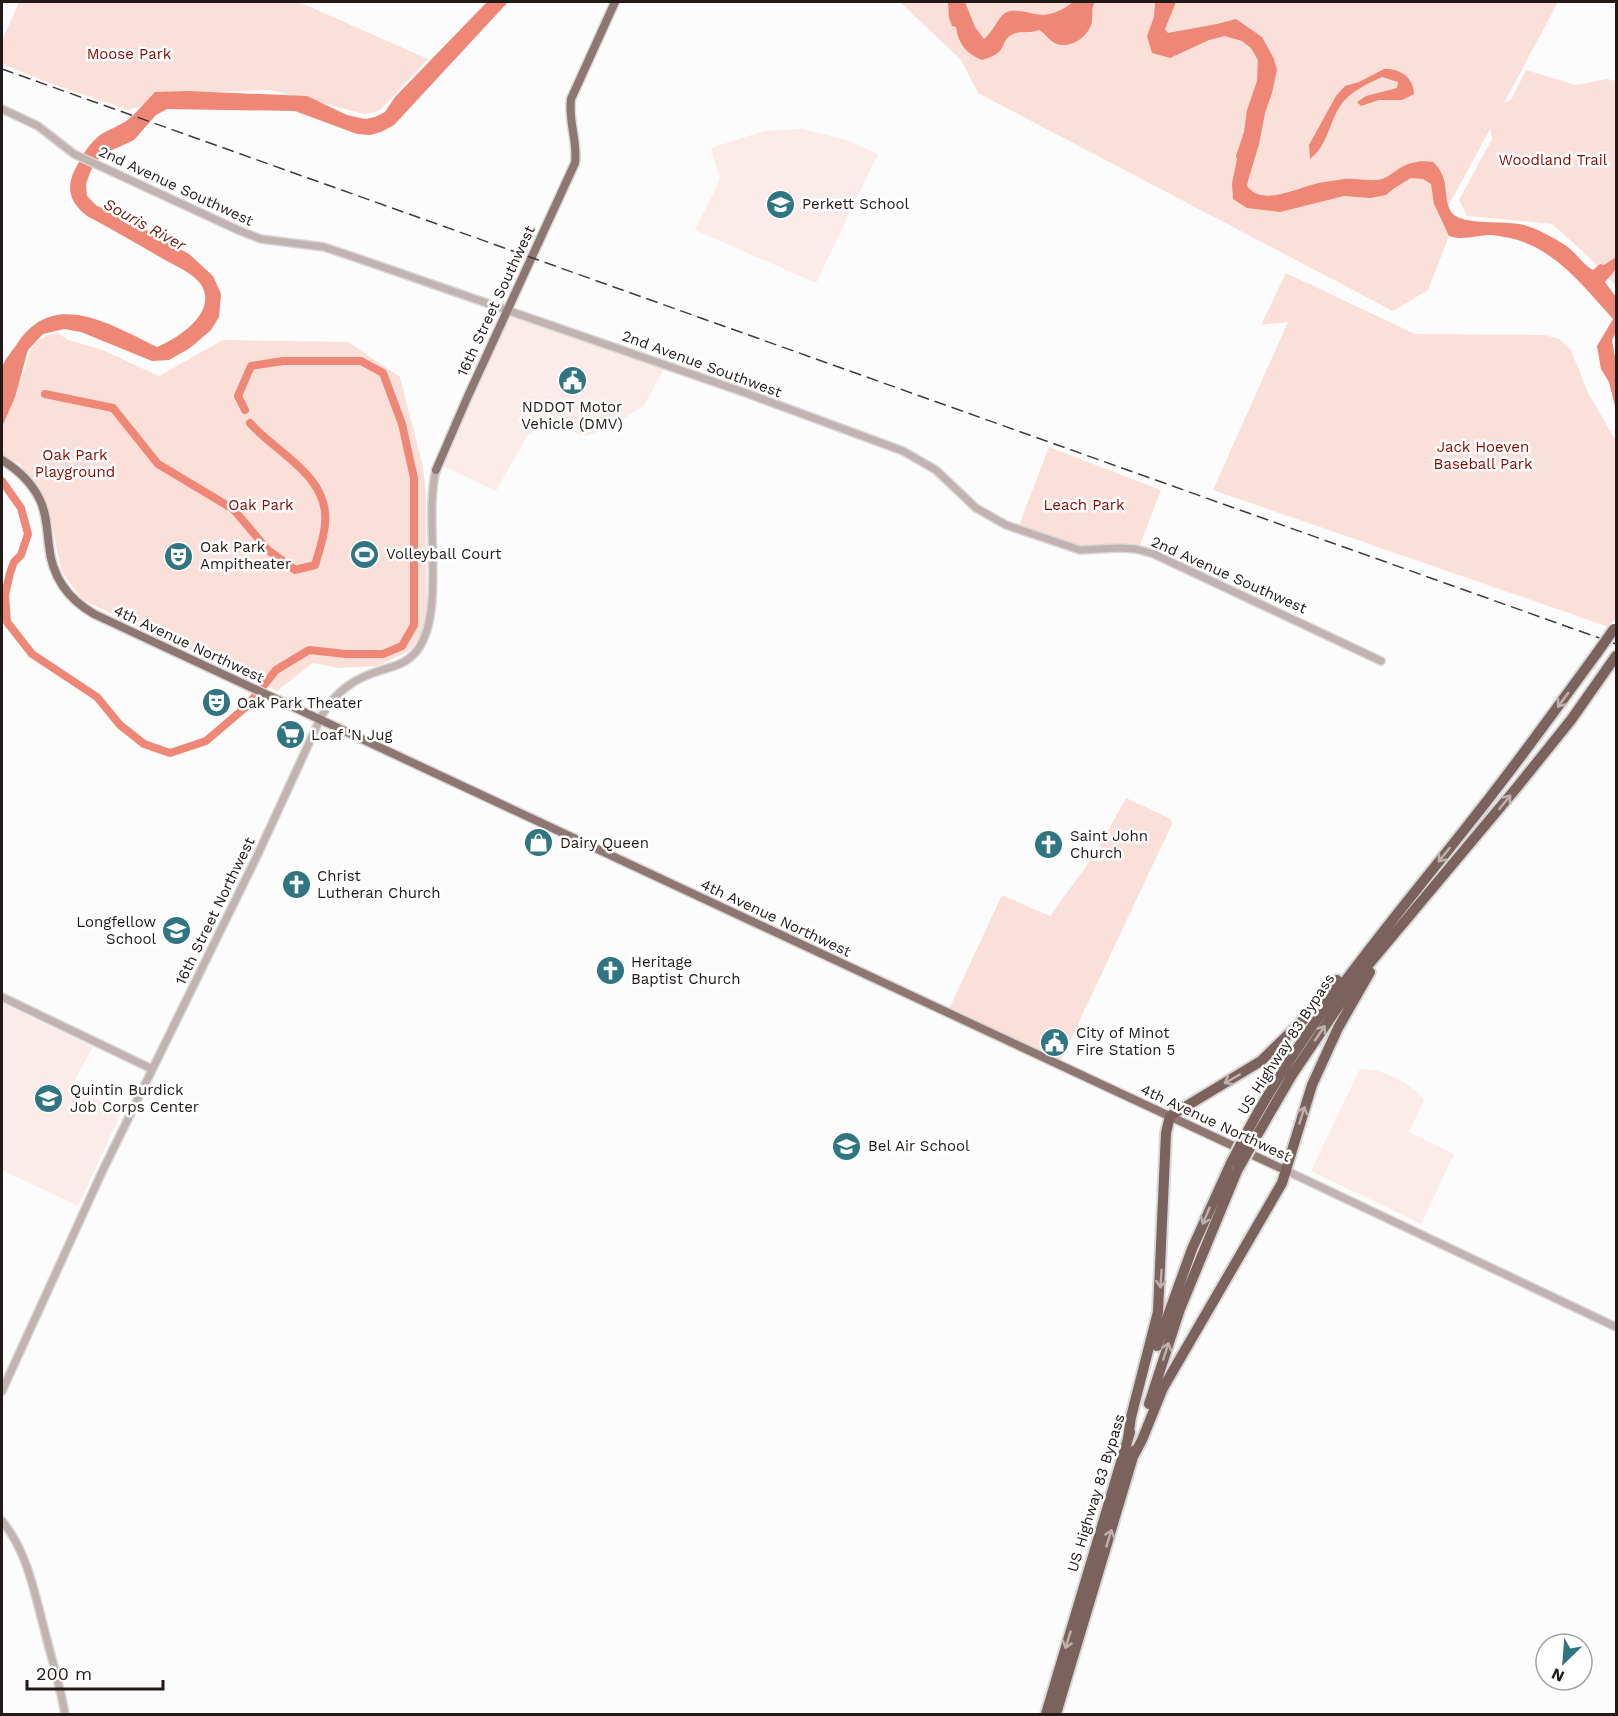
<svg xmlns="http://www.w3.org/2000/svg" width="1618" height="1716" font-family="'Work Sans',sans-serif">
  <style>
    .built { fill: #fcece9 }
    .green { fill: #fbe0da }
    .water { fill: #ee8775 }
    .lines { fill: none; stroke-linecap: round; stroke-linejoin: round }
    .river { stroke: #ee8775; stroke-width: 8 }
    .minor-casing { stroke: #d9d8d7; stroke-width: 10 }
    .major-casing { stroke: #d9d8d7; stroke-width: 11 }
    .highway-casing { stroke: #d9d8d7; stroke-width: 14 }
    .minor { stroke: #c1b3b1; stroke-width: 7 }
    .major { stroke: #8e7773; stroke-width: 8 }
    .highway { stroke: #7c625d; stroke-width: 10 }
    .rail { stroke: #423a38; stroke-width: 1.5; stroke-dasharray: 12 6; stroke-linecap: butt }
    .highway-bridge-casing { stroke: #d9d8d7; stroke-width: 14; stroke-linecap: butt }
    .highway-bridge { stroke: #7c625d; stroke-width: 10 }
    .oneway { stroke: #beb0ae }
    .labels { text-anchor: middle; stroke-width: 5; stroke-linejoin: round; paint-order: stroke }
    .park-label { font-size: 15px; fill: #890800; stroke: #fff }
    .street-label { font-size: 15px; fill: #231917; stroke: #fff }
    .poi-label { font-size: 15px; fill: #231917; stroke: #fff; text-anchor: start }
    .water-label { font-size: 16px; font-style: italic; fill: #73170d; stroke: #fff }
  </style>
  <rect width="100%" height="100%" fill="#fcfcfc"/>
  <!-- built -->
  <path class="built" d="M 802,129 L 847,140 L 878,154 L 816,283 L 695,230 L 720,179 L 711,148 L 764,131 Z
    M 510,315 L 664,369 L 644,406 L 612,426 L 586,436 L 561,428 L 545,427 L 528,435 L 496,491 L 443,466 L 475,389 Z
    M 2,1003 L 93,1047 L 72,1085 L 121,1113 L 78,1206 L 2,1170 Z
    M 1360,1069 L 1375,1070 L 1397,1078 L 1416,1091 L 1424,1100 L 1409,1132 L 1454,1154 L 1421,1224 L 1311,1171 Z"/>
  <!-- green -->
  <path class="green" d="M 19,2 L 299,2 L 428,59 L 379,111 L 365,114 L 271,90 L 176,93 L 129,110 L 52,84 L 2,64 L 2,41 Z
    M 900,2 L 1558,2 L 1504,103 L 1511,100 L 1526,70 L 1576,85 L 1607,79 L 1616,81 L 1616,286 L 1591,259 L 1552,224 L 1467,216 L 1459,200 L 1492,139 L 1490,129 L 1449,205 L 1449,236 L 1428,290 L 1393,311 L 978,93 L 961,60 Z
    M 1286,273 L 1415,334 L 1545,335 L 1559,339 L 1571,350 L 1588,393 L 1616,441 L 1616,618 L 1609,627 L 1213,490 L 1288,322 L 1261,325 Z
    M 58,333 L 68,340 L 100,349 L 159,376 L 223,340 L 348,342 L 400,377 L 423,467 L 426,494 L 427,622 L 422,634 L 409,651 L 378,666 L 339,668 L 313,663 L 277,691 L 81,599 L 61,570 L 50,514 L 20,464 L 2,455 L 2,421 L 26,366 L 30,352 L 34,344 L 46,336 Z
    M 1049,447 L 1161,490 L 1139,547 L 1080,548 L 1019,525 Z
    M 1126,798 L 1171,819 L 1172,824 L 1061,1060 L 949,1009 L 1002,895 L 1050,916 L 1095,854 Z"/>
  <!-- water -->
  <path class="water" d="M 487,2 L 508,2 L 394,125 L 381,132 L 370,135 L 357,134 L 295,111 L 167,109 L 156,115 L 134,140 L 108,152 L 99,158 L 91,170 L 86,184 L 87,196 L 97,206 L 118,214 L 189,254 L 213,276 L 221,294 L 219,317 L 211,330 L 190,348 L 169,360 L 152,361 L 81,332 L 64,329 L 43,334 L 28,350 L 15,397 L 2,427 C 2,415 0,376 2,367 C 5,359 12,351 17,344 C 54,287 112,326 157,347 C 179,338 220,311 200,283 C 192,273 176,266 165,260 C 139,245 114,230 87,216 C 68,201 65,186 78,164 C 84,153 89,144 100,135 C 109,129 120,126 129,119 C 138,111 146,101 155,92 L 187,91 L 307,96 L 347,115 L 365,119 L 375,117 L 385,112 L 395,97 Z
    M 948,2 L 965,2 L 975,27 L 984,39 C 993,32 997,19 1005,13 C 1014,7 1033,15 1043,15 C 1055,14 1064,9 1073,2 L 1095,2 C 1091,9 1093,12 1092,20 C 1091,36 1068,52 1053,42 C 1048,39 1045,33 1039,30 C 1029,34 1020,30 1011,35 C 1004,39 1004,46 1000,51 C 995,56 988,58 982,60 C 967,54 958,44 956,27 L 952,26 L 949,18 Z
    M 1155,2 L 1176,2 L 1165,29 L 1168,33 L 1217,24 L 1236,19 L 1262,37 L 1274,59 L 1277,70 L 1272,93 L 1265,113 L 1259,144 L 1248,181 L 1247,186 C 1261,205 1290,191 1308,186 C 1319,182 1333,181 1344,179 C 1357,178 1370,182 1382,179 C 1388,177 1392,173 1397,170 C 1409,162 1420,160 1433,162 C 1452,180 1441,197 1452,213 C 1463,226 1505,220 1524,225 C 1536,228 1554,238 1565,245 C 1576,252 1582,264 1593,270 L 1600,264 L 1604,265 L 1616,257 L 1616,269 L 1605,282 L 1616,297 L 1616,333 L 1612,340 L 1616,363 L 1616,410 L 1609,382 L 1601,369 L 1597,346 L 1613,319 C 1583,286 1552,244 1504,237 C 1500,236 1495,235 1490,235 C 1476,235 1464,241 1449,236 L 1434,204 L 1431,184 L 1423,179 L 1411,178 L 1393,189 L 1386,195 L 1370,198 L 1344,196 L 1280,212 L 1247,208 L 1233,199 L 1232,183 L 1237,159 L 1236,156 L 1244,132 L 1247,110 L 1257,81 L 1258,60 L 1251,48 L 1242,41 L 1225,36 L 1209,40 L 1170,58 L 1152,53 L 1147,36 L 1154,17 Z
    M 1384,69 C 1400,68 1414,78 1414,94 L 1402,100 L 1379,100 L 1361,106 L 1357,102 L 1366,96 L 1397,88 L 1398,82 L 1382,77 C 1367,84 1349,92 1340,106 C 1328,125 1328,145 1310,159 L 1309,145 L 1336,96 L 1345,86 L 1359,82 Z"/>
  <g class="lines">
    <!-- river -->
    <path class="river" d="M 45,394 L 113,408 L 158,464 L 233,509 L 268,550 L 295,570 L 315,565 C 319,552 324,537 325,524 C 330,476 277,454 250,423
      M 2,481 L 21,508 L 28,534 L 21,555 L 14,562 L 10,573 L 5,595 L 7,622 L 32,654 L 97,697 L 120,725 L 144,744 L 170,753 L 206,741 L 247,706 L 276,670 L 309,650 L 346,654 L 383,654 L 402,646 L 414,625 L 414,478 L 402,424 L 383,373 L 361,361 L 283,361 L 251,366 L 238,396 L 245,410"/>
    <defs>
      <path id="minor" d="M 2,109 L 38,126 L 74,154 L 238,230 L 261,239 L 324,247 L 354,257 L 746,393 L 903,451 L 936,470 L 976,508 L 1006,525 L 1080,550 L 1119,548 L 1136,549 L 1154,554 L 1381,661
        M 2,997 L 152,1069
        M 1287,1171 L 1616,1327
        M 2,1391 L 102,1172 L 258,854 L 322,715 C 337,690 355,678 382,670 C 395,666 406,663 414,654 C 448,618 423,521 436,470
        M 2,1521 C 27,1551 34,1591 44,1628 C 51,1657 60,1685 65,1714"/>
      <path id="major" d="M 2,460 C 18,470 32,483 40,500 C 47,515 47,531 49,546 C 52,577 68,599 94,614 L 1287,1171
        M 436,470 L 468,396 L 575,163 C 578,141 568,122 571,99 L 615,2"/>
      <path id="highway" d="M 1245,1136 C 1306,1020 1392,922 1472,820 C 1516,765 1556,709 1597,653
        M 1256,1137 L 1292,1075 L 1359,976 L 1518,786 L 1571,720 L 1616,656
        M 1157,1346 L 1192,1249 L 1231,1163
        M 1149,1404 L 1180,1309 L 1237,1171
        M 1128,1438 L 1131,1417 L 1158,1312 L 1166,1133 L 1170,1116 L 1261,1061 L 1303,1020 L 1337,980
        M 1134,1455 L 1142,1440 L 1163,1388 L 1282,1183 L 1312,1085 L 1338,1028 L 1370,972
        M 1046,1714 L 1130,1432
        M 1056,1714 L 1135,1450"/>
    </defs>
    <!-- minor casing -->
    <use href="#minor" class="minor-casing"/>
    <!-- major casing -->
    <use href="#major" class="major-casing"/>
    <!-- highway casing -->
    <use href="#highway" class="highway-casing"/>
    <!-- minor -->
    <use href="#minor" class="minor"/>
    <!-- major -->
    <use href="#major" class="major"/>
    <!-- highway -->
    <use href="#highway" class="highway"/>
    <!-- rail -->
    <path class="rail" d="M 2,69 L 1616,644"/>
    <defs>
      <path id="highway-bridge" d="M 1597,653 L 1614,629
        M 1231,1163 L 1245,1136
        M 1237,1171 L 1256,1137"/>
    </defs>
    <!-- highway-bridge casing -->
    <use href="#highway-bridge" class="highway-bridge-casing"/>
    <!-- highway-bridge -->
    <use href="#highway-bridge" class="highway-bridge"/>
  </g>
  <!-- one-way arrows -->
  <defs><path id="oneway-shaft" d="M-6 0H5M1.5-3L5.5 0L1.5 3" fill="none" stroke-width="1.6" stroke-linecap="round" stroke-linejoin="round" transform="scale(1.5)"/></defs>
  <g class="oneway">
    <use href="#oneway-shaft" transform="translate(1563 700) rotate(126)"/>
    <use href="#oneway-shaft" transform="translate(1505 802) rotate(-51)"/>
    <use href="#oneway-shaft" transform="translate(1444 855) rotate(129)"/>
    <use href="#oneway-shaft" transform="translate(1320 1033) rotate(-56)"/>
    <use href="#oneway-shaft" transform="translate(1232 1079) rotate(150)"/>
    <use href="#oneway-shaft" transform="translate(1302 1115) rotate(-73)"/>
    <use href="#oneway-shaft" transform="translate(1206 1216) rotate(113)"/>
    <use href="#oneway-shaft" transform="translate(1161 1279) rotate(93)"/>
    <use href="#oneway-shaft" transform="translate(1166 1351) rotate(-72)"/>
    <use href="#oneway-shaft" transform="translate(1109 1538) rotate(-73)"/>
    <use href="#oneway-shaft" transform="translate(1068 1640) rotate(107)"/>
  </g>
  <!-- icons -->
  <defs>
    <symbol id="school-disc" viewBox="-11 -11 22 22"><circle r="9.5" fill="#2f7582" stroke="#fff"/><path d="M0-5L7-2L0 1L-7-2ZM-4 1L0 2.5L4 1V4Q0 6-4 4Z" fill="#fff"/></symbol>
    <symbol id="civic-disc" viewBox="-11 -11 22 22"><circle r="9.5" fill="#2f7582" stroke="#fff"/><path d="M-.6-6.5H3V-4.5H.6V-3L4-1V1h2V6H-6V1h2V-1L-.6-3ZM-1.2 2.5V6h2.4V2.5Z" fill="#fff"/></symbol>
    <symbol id="stadium-disc" viewBox="-11 -11 22 22"><circle r="9.5" fill="#2f7582" stroke="#fff"/><path d="M0-5a6.5 5 0 1 0 0 10a6.5 5 0 1 0 0-10ZM-3.5-1.8h7v3.6h-7Z" fill="#fff"/></symbol>
    <symbol id="theatre-disc" viewBox="-11 -11 22 22"><circle r="9.5" fill="#2f7582" stroke="#fff"/><path d="M-5-5.5Q0-4 5-5.5V0Q5 5 0 6Q-5 5-5 0ZM-3.3-2.5H-1v1.5H-3.3ZM1-2.5H3.3v1.5H1ZM-2.8 1Q0 5.5 2.8 1Z" fill="#fff"/></symbol>
    <symbol id="supermarket-disc" viewBox="-11 -11 22 22"><circle r="9.5" fill="#2f7582" stroke="#fff"/><path d="M-6-5.5h2.5l.6 2H6L4.5 2H-2.5L-4.4-4H-6ZM-1.5 3.2a1.3 1.3 0 1 0 .1 0ZM3 3.2a1.3 1.3 0 1 0 .1 0Z" fill="#fff"/></symbol>
    <symbol id="shop-disc" viewBox="-11 -11 22 22"><circle r="9.5" fill="#2f7582" stroke="#fff"/><path d="M-5-2.5h2.3a2.7 3.5 0 0 1 5.4 0H5L5.5 6h-11ZM-1.5-2.5h3a1.5 2.3 0 0 0-3 0Z" fill="#fff"/></symbol>
    <symbol id="church-disc" viewBox="-11 -11 22 22"><circle r="9.5" fill="#2f7582" stroke="#fff"/><path d="M-1.2-6h2.4v3.5h3.3v2.4h-3.3V6h-2.4V-.1h-3.3v-2.4h3.3Z" fill="#fff"/></symbol>
    <symbol id="university-disc" viewBox="-11 -11 22 22"><circle r="9.5" fill="#2f7582" stroke="#fff"/><path d="M0-5L7-2L0 1L-7-2ZM-4 1L0 2.5L4 1V4Q0 6-4 4Z" fill="#fff"/></symbol>
  </defs>
  <g fill-rule="evenodd">
    <use href="#school-disc" x="764" y="188" width="33" height="33"/>
    <use href="#civic-disc" x="556" y="364" width="33" height="33"/>
    <use href="#stadium-disc" x="348" y="538" width="33" height="33"/>
    <use href="#theatre-disc" x="162" y="540" width="33" height="33"/>
    <use href="#theatre-disc" x="200" y="686" width="33" height="33"/>
    <use href="#supermarket-disc" x="274" y="718" width="33" height="33"/>
    <use href="#shop-disc" x="522" y="826" width="33" height="33"/>
    <use href="#church-disc" x="1032" y="828" width="33" height="33"/>
    <use href="#church-disc" x="280" y="868" width="33" height="33"/>
    <use href="#school-disc" x="160" y="914" width="33" height="33"/>
    <use href="#church-disc" x="594" y="954" width="33" height="33"/>
    <use href="#civic-disc" x="1038" y="1026" width="33" height="33"/>
    <use href="#university-disc" x="32" y="1082" width="33" height="33"/>
    <use href="#school-disc" x="830" y="1130" width="33" height="33"/>
  </g>
  <g class="labels">
    <!-- park labels -->
    <g class="park-label">
      <text x="129" y="59">Moose Park</text>
      <text x="1553" y="165">Woodland Trail</text>
      <text x="1483" y="452">Jack Hoeven<tspan x="1483" dy="17">Baseball Park</tspan></text>
      <text x="75" y="460">Oak Park<tspan x="75" dy="17">Playground</tspan></text>
      <text x="261" y="510">Oak Park</text>
      <text x="1084" y="510">Leach Park</text>
    </g>
    <!-- street labels -->
    <g class="street-label">
      <text transform="translate(176 186) rotate(25)" y="5">2nd Avenue Southwest</text>
      <text transform="translate(496 301) rotate(-65)" y="5">16th Street Southwest</text>
      <text transform="translate(702 364) rotate(20)" y="5">2nd Avenue Southwest</text>
      <text transform="translate(1229 575) rotate(24)" y="5">2nd Avenue Southwest</text>
      <text transform="translate(189 644) rotate(25)" y="5">4th Avenue Northwest</text>
      <text transform="translate(215 911) rotate(-64)" y="5">16th Street Northwest</text>
      <text transform="translate(776 918) rotate(25)" y="5">4th Avenue Northwest</text>
      <text transform="translate(1286 1044) rotate(-57)" y="5">US Highway 83 Bypass</text>
      <text transform="translate(1216 1123) rotate(25)" y="5">4th Avenue Northwest</text>
      <text transform="translate(1096 1493) rotate(-73)" y="5">US Highway 83 Bypass</text>
    </g>
    <!-- poi labels -->
    <g class="poi-label">
      <text x="802" y="209">Perkett School</text>
      <text x="572" y="412" text-anchor="middle">NDDOT Motor<tspan x="572" dy="17">Vehicle (DMV)</tspan></text>
      <text x="200" y="552">Oak Park<tspan x="200" dy="17">Ampitheater</tspan></text>
      <text x="386" y="559">Volleyball Court</text>
      <text x="237" y="708">Oak Park Theater</text>
      <text x="311" y="740">Loaf 'N Jug</text>
      <text x="1070" y="841">Saint John<tspan x="1070" dy="17">Church</tspan></text>
      <text x="560" y="848">Dairy Queen</text>
      <text x="317" y="881">Christ<tspan x="317" dy="17">Lutheran Church</tspan></text>
      <text x="156" y="927" text-anchor="end">Longfellow<tspan x="156" dy="17">School</tspan></text>
      <text x="631" y="967">Heritage<tspan x="631" dy="17">Baptist Church</tspan></text>
      <text x="1076" y="1038">City of Minot<tspan x="1076" dy="17">Fire Station 5</tspan></text>
      <text x="70" y="1095">Quintin Burdick<tspan x="70" dy="17">Job Corps Center</tspan></text>
      <text x="868" y="1151">Bel Air School</text>
    </g>
    <!-- water labels -->
    <g class="water-label">
      <text transform="translate(145 224) rotate(29)" y="6">Souris River</text>
    </g>
  </g>
  <!-- border -->
  <rect width="1618" height="1716" fill="none" stroke="#231917" stroke-width="6"/>
  <!-- north arrow -->
  <g transform="translate(1564 1662) rotate(205)"><circle r="28" fill="#ffffff" stroke="#a7a3a2" stroke-width="1.5"/>
  <path d="M0-4.5L10 22L0 15L-10 22Z" fill="#2f7582"/>
  <text y="-9" font-size="16" font-weight="bold" text-anchor="middle" fill="#231917">N</text>
  </g>
  <!-- scale -->
  <path d="M27 1680v9h136v-9" fill="none" stroke="#231917" stroke-width="3"/>
  <text x="36" y="1680" font-size="18" fill="#231917" stroke="#ffffff" stroke-width="4.5" paint-order="stroke">200 m</text>
</svg>
